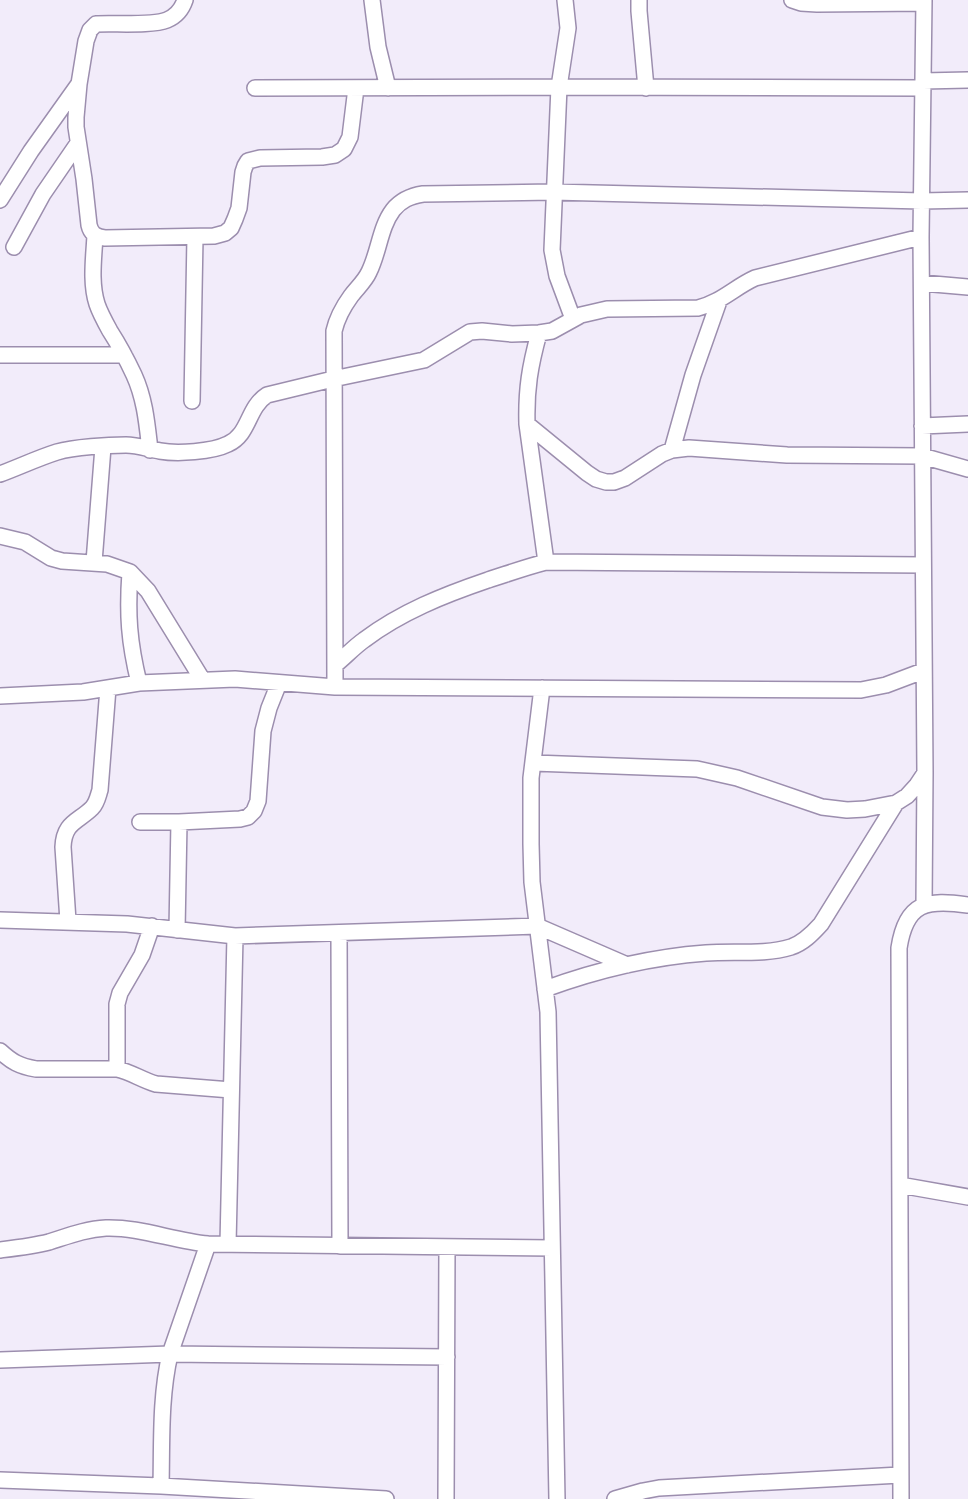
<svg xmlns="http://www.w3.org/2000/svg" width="968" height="1499" font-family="'DejaVu Sans',sans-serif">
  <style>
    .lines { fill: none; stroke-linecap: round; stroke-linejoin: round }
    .street-casing { stroke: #9c8eae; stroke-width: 18 }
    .street { stroke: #fff; stroke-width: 15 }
  </style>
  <rect width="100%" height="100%" fill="#f2ecfa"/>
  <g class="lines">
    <defs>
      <path id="street" d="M 185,0 C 182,9 177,16 167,20 C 152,26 115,23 96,24 L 90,30 L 86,41 L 79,84 L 76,117 L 76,127 L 84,179 L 89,225 C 91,234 96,237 105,238 L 214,236 L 225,233 L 231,228 L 235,219 L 239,208 L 243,172 L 245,166 L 248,161 L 260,158 L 322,157 L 335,155 L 344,149 L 350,137 L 356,88
        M 372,0 L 378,47 L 388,88
        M 565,0 L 568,28 L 559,87 L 552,250 L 557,276 L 573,319
        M 639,0 L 639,11 L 646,88
        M 792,0 L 801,3 L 817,4 L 924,3
        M 923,81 L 968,80
        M 255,88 L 559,87 L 923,88
        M 0,200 L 31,151 L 78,85
        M 95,235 C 94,257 90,282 97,304 C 100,313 105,322 110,331 C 119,345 127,360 134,375 C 145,399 147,424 150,450
        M 14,247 L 43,194 L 78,143
        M 922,283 L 968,287
        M 539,333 C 530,366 526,389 527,424 L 546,562
        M 0,355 L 124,355
        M 192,401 L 195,237
        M 527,424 L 587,473 L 596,479 L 606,482 L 614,482 L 625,478 L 662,454 L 672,450 L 689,448 L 787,455 L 922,456 L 968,469
        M 922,426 L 968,424
        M 672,450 L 693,375 L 719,301
        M 0,474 C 19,467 38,458 57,452 C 74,447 108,445 126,445 C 138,445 148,449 160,451 C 177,454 212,452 228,444 C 250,434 247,408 267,395 L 333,379 L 424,360 L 470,332 L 482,331 L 512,334 L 539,333 L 552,331 L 581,315 L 607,309 L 698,308 C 720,303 735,287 755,278 L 921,237
        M 0,536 L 25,542 L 51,558 L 62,561 L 107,564 L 130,572 L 148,591 L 202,679
        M 94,562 L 103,447
        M 130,572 C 127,614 129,642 139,683
        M 335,665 C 345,657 354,647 364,640 C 401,612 444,595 488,580 C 507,574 526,567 546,562 L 923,565
        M 335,687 L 334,331 C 337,318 343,307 351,296 C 357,288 365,281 369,272 C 379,252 380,227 393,210 C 401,200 410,196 423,194 L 553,192 L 922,201 L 968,200
        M 542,688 L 531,778 L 531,844 L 532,882 L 548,1012 L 557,1499
        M 0,696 L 83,692 L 139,683 L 235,679 L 335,687 L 861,690 L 886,685 L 923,671
        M 534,763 L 697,769 L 737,778 L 822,807 L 847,810 L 865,809 L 896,803 L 907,796 L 917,785 L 925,773
        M 140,822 L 179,822 L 240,819 L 248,817 L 254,811 L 258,801 L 263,731 L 269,708 L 279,683
        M 924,905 L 925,773 L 921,237 L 924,0
        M 0,920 L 127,924 L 235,936 L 537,926 L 627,965
        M 68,921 L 63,847 C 64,822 78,822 92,808 C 97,803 98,796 100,790 L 108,688
        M 177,930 L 179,822
        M 339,933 L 340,1246
        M 545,989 C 597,970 652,957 706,953 C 733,951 765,955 791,947 C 803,943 812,934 821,924 L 896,803
        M 0,1051 C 12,1062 19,1066 36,1069 L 117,1069 C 131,1072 142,1080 156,1084 L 231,1090
        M 117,1069 L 117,1004 L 120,993 L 142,955 L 152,926
        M 900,1185 L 968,1197
        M 228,1244 L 235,936
        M 0,1250 C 16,1248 33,1246 49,1242 C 68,1236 86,1229 106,1228 C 140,1227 174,1241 208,1244 L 552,1248
        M 0,1360 L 170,1354 L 447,1357
        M 0,1480 L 161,1486 L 386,1499
        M 161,1486 C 162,1442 160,1397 170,1354 L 208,1244
        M 446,1499 L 447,1247
        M 615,1499 L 643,1491 L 659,1488 L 900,1475
        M 901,1499 L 899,948 C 906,902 927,899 968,905"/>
    </defs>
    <!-- street casing -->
    <use href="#street" class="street-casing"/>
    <!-- street -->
    <use href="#street" class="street"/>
  </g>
</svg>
